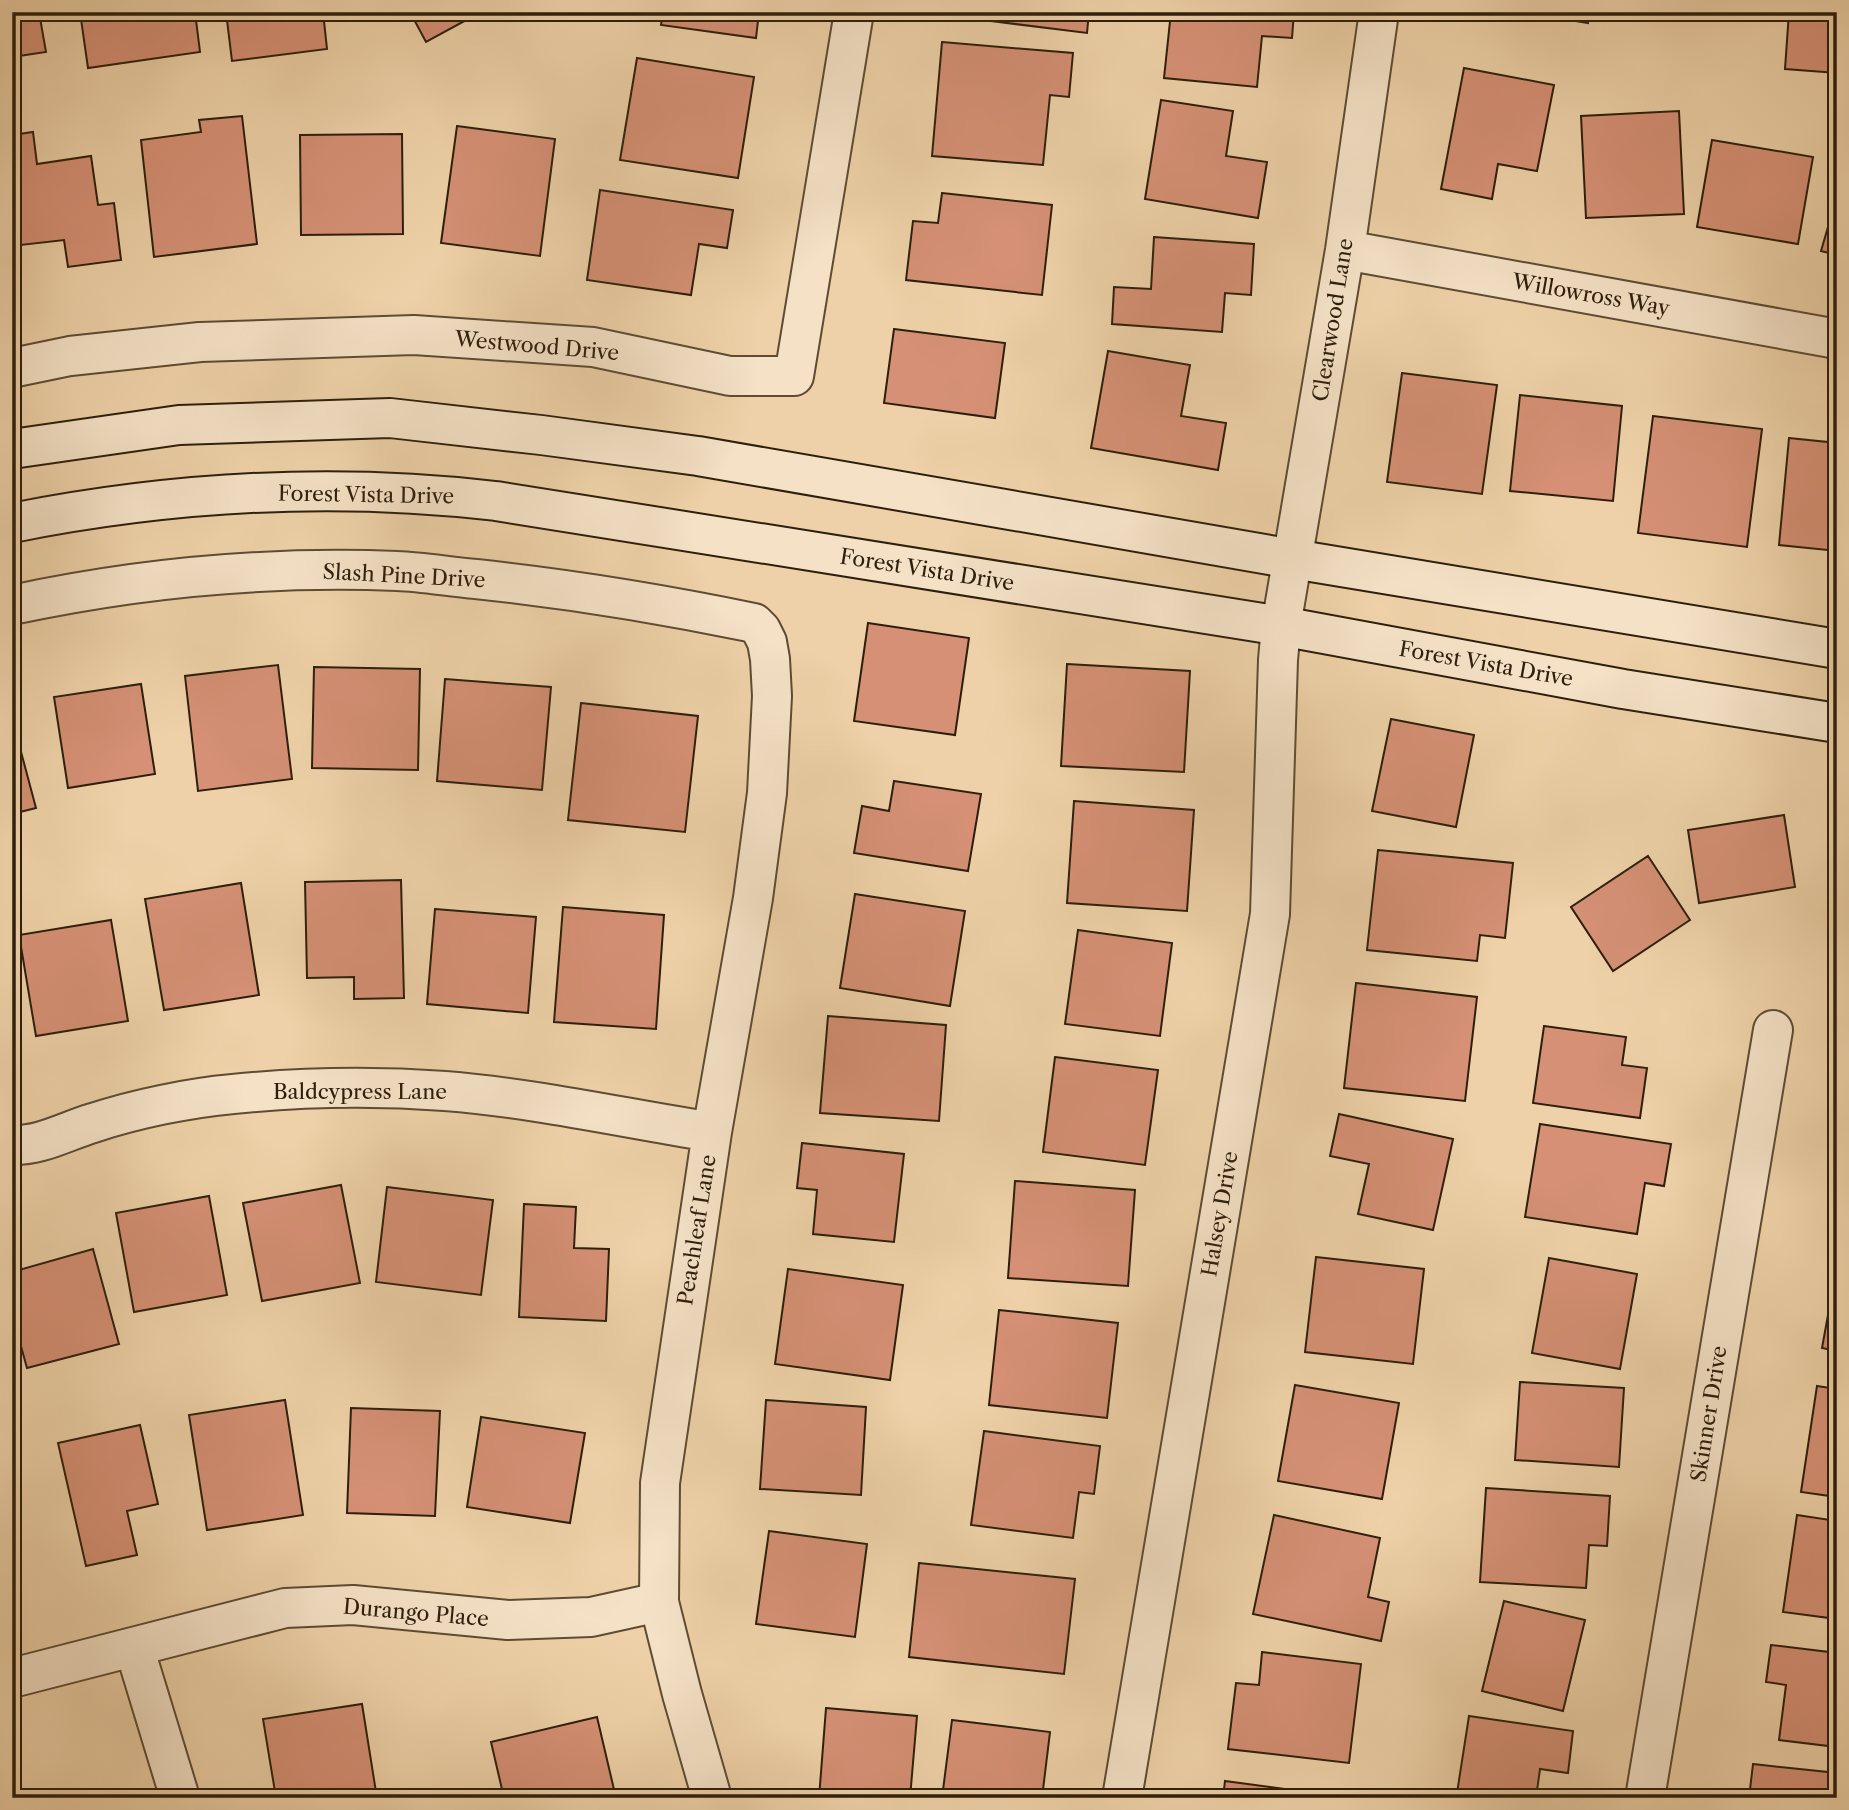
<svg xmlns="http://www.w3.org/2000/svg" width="1849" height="1810" font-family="'Libre Caslon Text',serif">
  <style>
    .building { fill: #d59075; stroke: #2d1f0c; stroke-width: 2 }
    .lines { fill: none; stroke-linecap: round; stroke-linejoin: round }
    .minor-casing { stroke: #5d4c33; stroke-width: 42 }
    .secondary-casing { stroke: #2d1f0c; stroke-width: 42 }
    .minor { stroke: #f4e1c6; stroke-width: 38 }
    .secondary { stroke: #f4e1c6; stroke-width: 38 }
    .labels { text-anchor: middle; stroke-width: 5; stroke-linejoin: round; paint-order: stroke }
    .street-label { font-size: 21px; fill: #2d1f0c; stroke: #f4e1c6 }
  </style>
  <rect width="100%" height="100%" fill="#eed1a8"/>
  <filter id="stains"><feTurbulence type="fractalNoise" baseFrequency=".00286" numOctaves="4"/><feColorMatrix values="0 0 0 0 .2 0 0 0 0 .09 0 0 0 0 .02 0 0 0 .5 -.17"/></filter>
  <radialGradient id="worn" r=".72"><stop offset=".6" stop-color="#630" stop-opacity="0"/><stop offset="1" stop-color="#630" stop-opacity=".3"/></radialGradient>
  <!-- building -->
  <path class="building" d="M 12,12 L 39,12 L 46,52 L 12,57 Z
    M 80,12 L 195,12 L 200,52 L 88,68 Z
    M 226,12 L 323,12 L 327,49 L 232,61 Z
    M 410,12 L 481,12 L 426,42 Z
    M 663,12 L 759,12 L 756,38 L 661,25 Z
    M 952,12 L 1089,12 L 1087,33 L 951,16 Z
    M 1171,12 L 1294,12 L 1292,38 L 1262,36 L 1257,87 L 1164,78 Z
    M 1523,12 L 1589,12 L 1588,23 Z
    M 1789,12 L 1837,12 L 1837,73 L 1785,69 Z
    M 942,42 L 1073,53 L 1069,97 L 1050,95 L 1043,165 L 932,156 Z
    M 637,58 L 754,77 L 738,178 L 620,160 Z
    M 1464,68 L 1554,85 L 1537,171 L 1498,164 L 1492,199 L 1441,189 Z
    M 1161,100 L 1233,111 L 1226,156 L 1267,162 L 1258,218 L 1145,199 Z
    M 1679,111 L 1684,214 L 1586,218 L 1581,116 Z
    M 242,116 L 257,244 L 154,257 L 141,140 L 201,132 L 199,120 Z
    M 457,126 L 555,139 L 540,256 L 441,243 Z
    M 33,132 L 37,164 L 91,156 L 98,205 L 114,203 L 121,260 L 68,267 L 64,240 L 12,246 L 12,135 Z
    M 402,134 L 403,234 L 301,235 L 300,135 Z
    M 1712,140 L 1813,157 L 1798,244 L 1697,227 Z
    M 600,190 L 733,210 L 727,248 L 699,244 L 691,295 L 587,280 Z
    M 942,193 L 1052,205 L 1042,295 L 906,280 L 913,221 L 938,223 Z
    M 1837,196 L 1837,255 L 1821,251 Z
    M 1154,237 L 1254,244 L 1251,295 L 1225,293 L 1222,332 L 1112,324 L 1114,287 L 1151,289 Z
    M 894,329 L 1005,343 L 995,418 L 884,403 Z
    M 1108,351 L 1190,365 L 1181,416 L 1226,423 L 1218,470 L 1091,448 Z
    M 1402,373 L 1497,385 L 1482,494 L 1387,482 Z
    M 1520,395 L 1622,406 L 1613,501 L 1510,491 Z
    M 1653,416 L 1762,429 L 1747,547 L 1638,533 Z
    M 1789,438 L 1837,443 L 1837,551 L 1779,545 Z
    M 868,623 L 969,638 L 955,735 L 854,721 Z
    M 1067,664 L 1190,671 L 1184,772 L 1061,766 Z
    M 278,665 L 292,779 L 198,791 L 185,676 Z
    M 314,667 L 420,669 L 418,770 L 312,768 Z
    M 445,679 L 551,687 L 542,790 L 437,781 Z
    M 141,684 L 155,774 L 68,788 L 54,697 Z
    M 581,703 L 698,716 L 685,832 L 568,820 Z
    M 12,718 L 36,808 L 12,814 Z
    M 1391,719 L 1474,735 L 1456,827 L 1372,811 Z
    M 894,781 L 981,794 L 968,871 L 854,853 L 862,806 L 889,811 Z
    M 1074,801 L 1194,810 L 1187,911 L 1067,903 Z
    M 1784,815 L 1795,887 L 1699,903 L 1688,830 Z
    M 1378,850 L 1513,863 L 1505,938 L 1480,935 L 1477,961 L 1367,950 Z
    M 1648,856 L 1690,920 L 1613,971 L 1571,907 Z
    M 401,880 L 404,998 L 354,999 L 354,977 L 307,978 L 305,882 Z
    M 241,883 L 259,995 L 164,1010 L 145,899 Z
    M 855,894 L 965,911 L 950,1006 L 840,988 Z
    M 563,907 L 664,915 L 656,1029 L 554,1022 Z
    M 435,909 L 536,917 L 528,1013 L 427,1004 Z
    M 111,920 L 128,1021 L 36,1036 L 19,935 Z
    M 1078,930 L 1172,943 L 1160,1036 L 1065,1024 Z
    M 1356,983 L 1477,997 L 1465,1101 L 1344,1088 Z
    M 828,1016 L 946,1025 L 939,1121 L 820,1113 Z
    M 1544,1026 L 1626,1037 L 1622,1065 L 1647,1068 L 1640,1118 L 1533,1103 Z
    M 1055,1057 L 1158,1070 L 1145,1165 L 1043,1152 Z
    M 1339,1114 L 1453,1139 L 1433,1230 L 1358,1214 L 1369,1164 L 1330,1156 Z
    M 1540,1124 L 1671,1144 L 1664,1186 L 1645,1183 L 1637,1234 L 1525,1217 Z
    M 802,1143 L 904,1154 L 894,1242 L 813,1234 L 817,1190 L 797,1188 Z
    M 1015,1181 L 1135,1190 L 1128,1286 L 1008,1278 Z
    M 341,1185 L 360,1283 L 262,1301 L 243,1203 Z
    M 387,1187 L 493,1200 L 481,1295 L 376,1282 Z
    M 209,1196 L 227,1295 L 134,1312 L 116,1213 Z
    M 524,1204 L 576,1207 L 574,1248 L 609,1249 L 606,1321 L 519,1317 Z
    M 93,1249 L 119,1344 L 27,1368 L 12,1314 L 12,1272 Z
    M 1316,1257 L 1424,1269 L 1413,1364 L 1305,1352 Z
    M 1549,1258 L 1637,1274 L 1620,1369 L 1532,1353 Z
    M 788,1269 L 903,1285 L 890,1380 L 775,1364 Z
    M 1836,1271 L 1837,1271 L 1837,1351 L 1822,1348 Z
    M 999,1310 L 1118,1323 L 1107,1418 L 989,1405 Z
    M 1520,1382 L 1624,1388 L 1619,1467 L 1515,1460 Z
    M 1295,1385 L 1399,1403 L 1382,1499 L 1278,1481 Z
    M 1817,1386 L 1837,1389 L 1837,1497 L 1801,1492 Z
    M 285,1400 L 303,1515 L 207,1530 L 189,1415 Z
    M 766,1400 L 866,1407 L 861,1495 L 760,1489 Z
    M 351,1408 L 440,1411 L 435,1516 L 347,1513 Z
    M 481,1417 L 585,1433 L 570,1523 L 467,1507 Z
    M 140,1425 L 158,1504 L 127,1511 L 137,1555 L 86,1566 L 58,1443 Z
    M 984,1431 L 1100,1446 L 1094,1494 L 1079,1492 L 1073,1538 L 971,1525 Z
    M 1486,1488 L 1610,1496 L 1607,1546 L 1589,1545 L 1586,1588 L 1480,1582 Z
    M 1274,1515 L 1380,1538 L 1368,1597 L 1389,1602 L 1381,1641 L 1253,1614 Z
    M 1797,1515 L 1837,1521 L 1837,1619 L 1783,1612 Z
    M 769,1531 L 867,1544 L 855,1637 L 756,1624 Z
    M 919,1563 L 1075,1579 L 1064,1674 L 909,1657 Z
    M 1504,1601 L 1585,1620 L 1563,1711 L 1482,1691 Z
    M 1771,1645 L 1837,1653 L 1837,1747 L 1779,1740 L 1786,1685 L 1766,1682 Z
    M 1262,1652 L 1361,1664 L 1349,1763 L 1228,1749 L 1236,1683 L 1259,1685 Z
    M 362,1704 L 376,1792 L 339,1798 L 276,1798 L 263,1719 Z
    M 826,1708 L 917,1716 L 910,1798 L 819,1798 Z
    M 1469,1716 L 1573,1731 L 1568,1773 L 1540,1769 L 1536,1798 L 1491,1798 L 1457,1793 Z
    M 597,1717 L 616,1798 L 504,1798 L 491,1742 Z
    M 952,1720 L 1050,1732 L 1042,1798 L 942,1798 Z
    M 1753,1764 L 1837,1773 L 1837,1798 L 1749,1798 Z
    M 1225,1781 L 1352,1798 L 1223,1798 Z"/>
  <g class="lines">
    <defs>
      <path id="minor" d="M 1345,250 L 1837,339
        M 12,368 L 70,356 L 200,342 L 414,335 L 593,347 L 730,376 L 794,376 L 854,12
        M 12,605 C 138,578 269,566 397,571 C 424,572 450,577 476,579 C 570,589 662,604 754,623 L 761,630 L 767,642 L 770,659 L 772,696 L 767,793 L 753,898 L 712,1132 L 660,1483 L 659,1602 L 682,1694 L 712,1798
        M 12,1145 C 41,1146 66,1131 93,1123 C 135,1109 189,1098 233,1094 C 303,1087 375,1086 445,1091 C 534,1098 623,1118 712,1132
        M 134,1647 L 180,1798
        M 12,1678 L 285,1608 L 353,1605 L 508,1620 L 591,1617 L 659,1602
        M 1122,1798 L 1270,914 L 1278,660 L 1281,626 L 1345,250 L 1379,12
        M 1645,1798 L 1773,1030"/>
      <path id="secondary" d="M 12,449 L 179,425 L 390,418 L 541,435 L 698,456 L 1293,559 L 1837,649
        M 12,523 C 173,491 333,482 496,501 L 1281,626 L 1623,689 L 1837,723"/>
    </defs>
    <!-- minor casing -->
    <use href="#minor" class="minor-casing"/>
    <!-- secondary casing -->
    <use href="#secondary" class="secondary-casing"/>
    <!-- minor -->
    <use href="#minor" class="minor"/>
    <!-- secondary -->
    <use href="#secondary" class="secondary"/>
  </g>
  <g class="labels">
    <!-- street labels -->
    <g class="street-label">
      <text transform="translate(1591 295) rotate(10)" y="7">Willowross Way</text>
      <text transform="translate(1333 320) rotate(-81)" y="7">Clearwood Lane</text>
      <text transform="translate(537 346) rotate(5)" y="7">Westwood Drive</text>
      <text transform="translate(366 495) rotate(1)" y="7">Forest Vista Drive</text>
      <text transform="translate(927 570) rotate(9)" y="7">Forest Vista Drive</text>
      <text transform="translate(404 576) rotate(3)" y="7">Slash Pine Drive</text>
      <text transform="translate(1486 664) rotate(10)" y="7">Forest Vista Drive</text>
      <text x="360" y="1099">Baldcypress Lane</text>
      <text transform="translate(1220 1214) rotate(-80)" y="7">Halsey Drive</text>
      <text transform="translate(697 1230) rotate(-81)" y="7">Peachleaf Lane</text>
      <text transform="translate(1709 1414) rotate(-81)" y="7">Skinner Drive</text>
      <text transform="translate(416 1613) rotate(5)" y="7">Durango Place</text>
    </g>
  </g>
  <!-- margin -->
  <rect width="1849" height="1810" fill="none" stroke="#eed1a8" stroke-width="42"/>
  <rect x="14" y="14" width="1821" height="1782" fill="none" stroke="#2d1f0c" stroke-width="3.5"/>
  <rect x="21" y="21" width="1807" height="1768" fill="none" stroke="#2d1f0c" stroke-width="2"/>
  <rect width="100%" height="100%" filter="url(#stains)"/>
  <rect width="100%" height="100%" fill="url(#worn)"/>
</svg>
